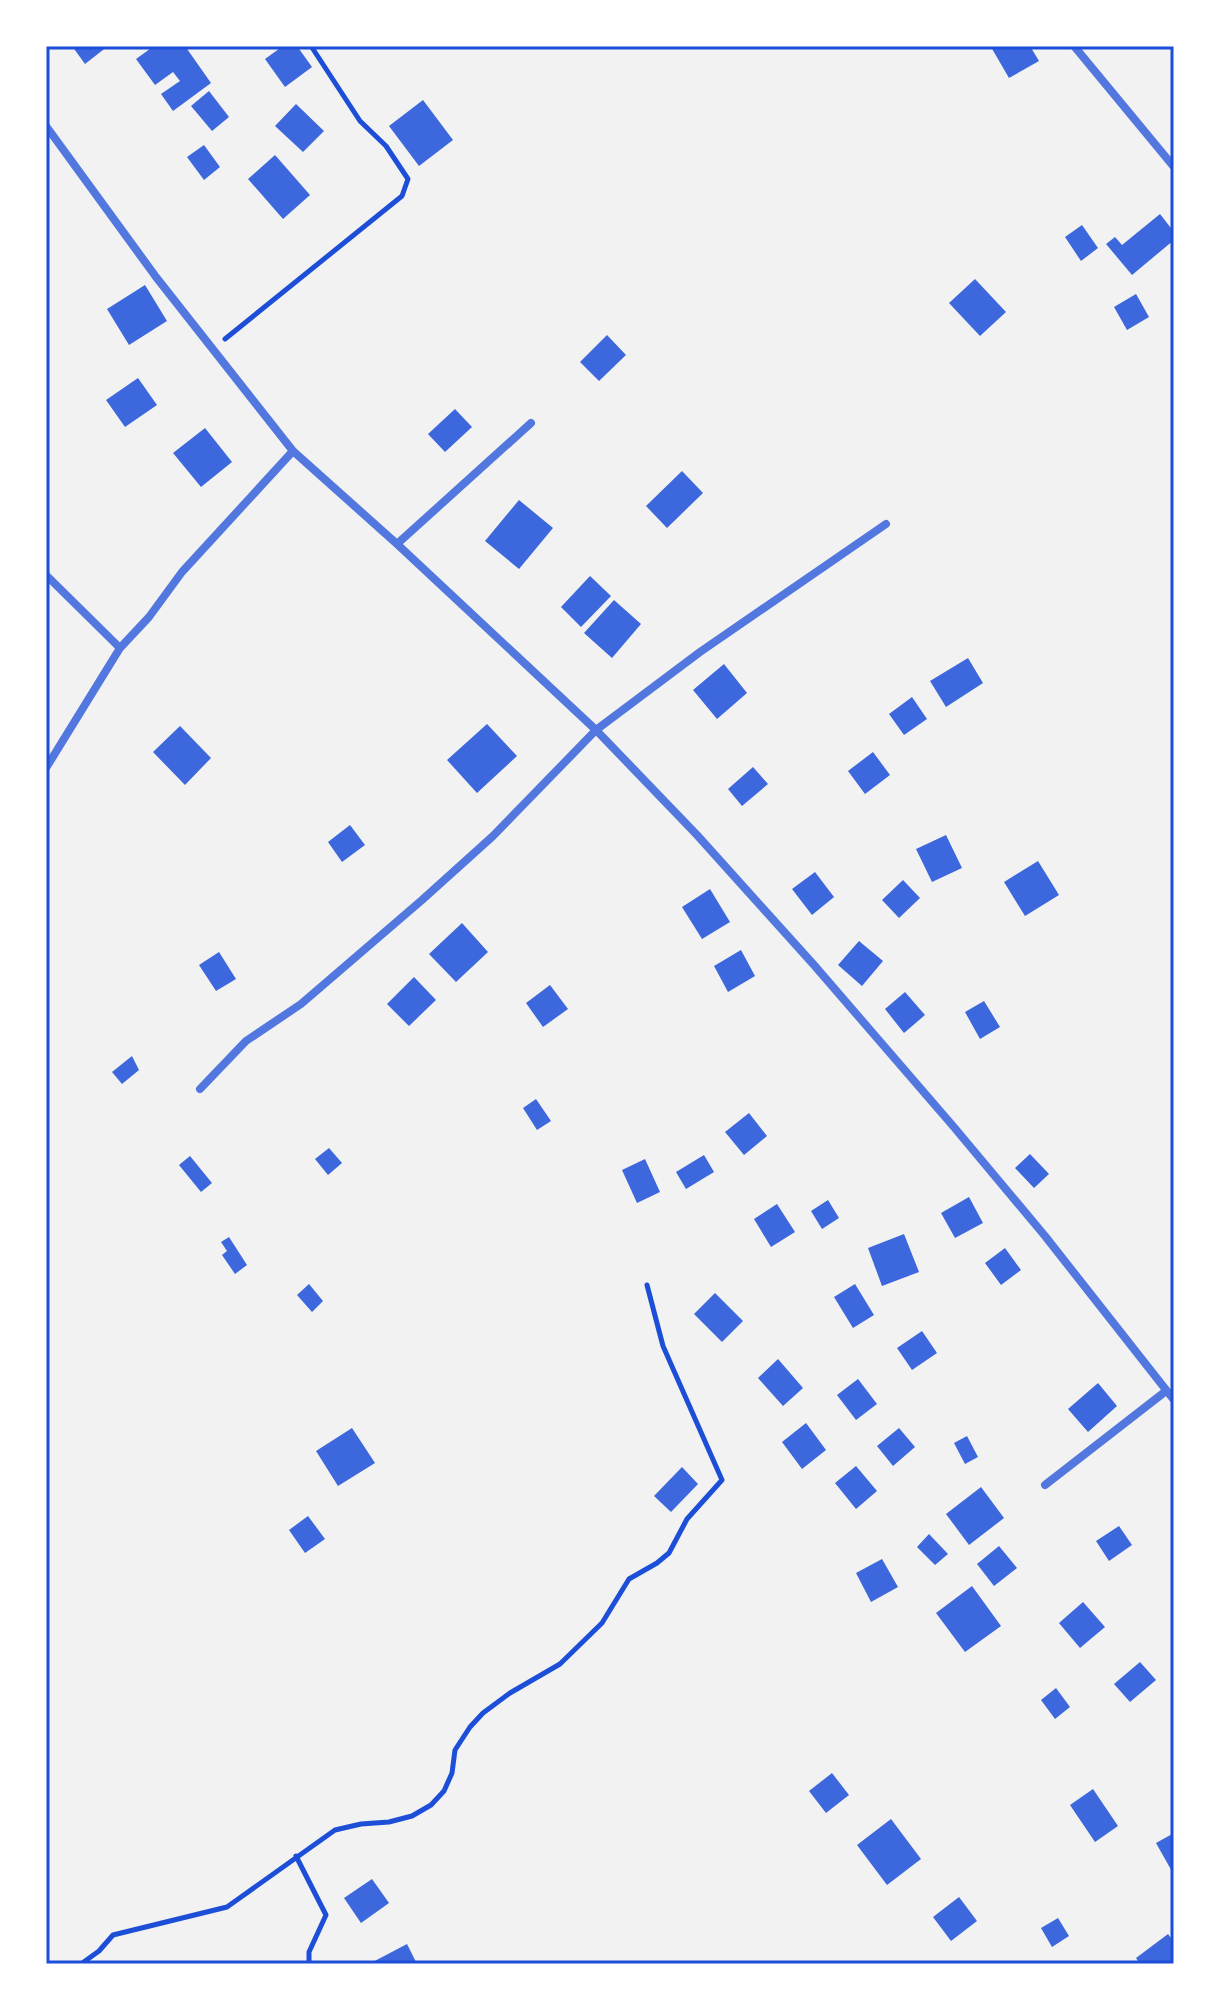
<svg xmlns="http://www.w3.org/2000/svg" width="1220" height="2010" font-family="'DM Sans',sans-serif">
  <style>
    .building { fill: #3d67dc }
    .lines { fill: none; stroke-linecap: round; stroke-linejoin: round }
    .path { stroke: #1d4ed8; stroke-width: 5 }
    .minor { stroke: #5277de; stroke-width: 8 }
    .neatline { fill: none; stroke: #1d4ed8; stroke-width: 3 }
  </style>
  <rect width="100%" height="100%" fill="#f2f2f2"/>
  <!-- building -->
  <path class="building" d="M 72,46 L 108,46 L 85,64 Z
    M 154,46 L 185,46 L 211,83 L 173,111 L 161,94 L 180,81 L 173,72 L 155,85 L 136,59 Z
    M 283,46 L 297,46 L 312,67 L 285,87 L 265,59 Z
    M 993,46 L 1030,46 L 1039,61 L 1009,78 L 991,47 Z
    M 209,91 L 229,117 L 212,131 L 191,106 Z
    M 423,100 L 453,140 L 419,166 L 389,126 Z
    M 296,104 L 324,131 L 303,152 L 275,126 Z
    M 204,145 L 220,167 L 204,180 L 187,157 Z
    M 275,155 L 310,195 L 283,219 L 248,179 Z
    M 1160,214 L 1174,232 L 1174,240 L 1132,275 L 1106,244 L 1115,237 L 1122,245 Z
    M 1082,225 L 1098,248 L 1081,261 L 1065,237 Z
    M 975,279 L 1006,312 L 980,336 L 949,303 Z
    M 145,285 L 167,321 L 129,345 L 107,309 Z
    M 1136,294 L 1149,317 L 1127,330 L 1114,307 Z
    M 607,335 L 626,355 L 599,381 L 580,362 Z
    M 138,378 L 157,405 L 125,427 L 106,400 Z
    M 455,409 L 472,427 L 445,452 L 428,434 Z
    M 205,428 L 232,462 L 201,487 L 173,453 Z
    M 682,471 L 703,493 L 667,528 L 646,506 Z
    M 519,500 L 553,528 L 519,569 L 485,541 Z
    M 590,576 L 611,596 L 581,627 L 561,607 Z
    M 614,600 L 641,624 L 612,658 L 584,633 Z
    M 968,658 L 983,683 L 946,707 L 930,681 Z
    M 724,664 L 747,693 L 717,719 L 693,690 Z
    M 912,697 L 927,719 L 904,735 L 889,714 Z
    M 487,724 L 517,756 L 477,793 L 447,760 Z
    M 180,726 L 211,758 L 185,785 L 153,752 Z
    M 873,752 L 890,775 L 865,794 L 848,771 Z
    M 753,767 L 768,784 L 742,806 L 728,789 Z
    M 350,825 L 365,845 L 342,862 L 328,842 Z
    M 946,835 L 962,868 L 932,882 L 916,849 Z
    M 1038,861 L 1059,895 L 1025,916 L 1004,882 Z
    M 815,872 L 834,897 L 812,915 L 792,889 Z
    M 903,880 L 920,898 L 899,918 L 882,900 Z
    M 710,889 L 730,922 L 702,939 L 682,907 Z
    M 462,923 L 488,952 L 456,982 L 429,954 Z
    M 859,941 L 883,961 L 862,986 L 838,965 Z
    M 741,950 L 755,976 L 728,992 L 714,966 Z
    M 219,952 L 236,979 L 216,991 L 199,965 Z
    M 414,977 L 436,1000 L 409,1026 L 387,1004 Z
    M 550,985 L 568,1009 L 543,1027 L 526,1003 Z
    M 905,992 L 925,1015 L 904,1033 L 885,1009 Z
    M 984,1001 L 1000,1027 L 980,1039 L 965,1012 Z
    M 132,1056 L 139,1070 L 122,1084 L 112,1072 Z
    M 536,1099 L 551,1121 L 537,1130 L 523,1108 Z
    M 749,1113 L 767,1136 L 744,1155 L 725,1132 Z
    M 329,1148 L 342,1163 L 328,1175 L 315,1159 Z
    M 1030,1154 L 1049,1174 L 1034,1188 L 1015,1168 Z
    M 704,1155 L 714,1172 L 686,1189 L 676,1172 Z
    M 190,1156 L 212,1183 L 201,1192 L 179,1165 Z
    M 645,1159 L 660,1192 L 637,1203 L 622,1170 Z
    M 969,1197 L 983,1223 L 955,1238 L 941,1213 Z
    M 828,1200 L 839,1218 L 822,1229 L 811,1211 Z
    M 777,1204 L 795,1232 L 771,1247 L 754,1219 Z
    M 904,1234 L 919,1272 L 882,1286 L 868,1248 Z
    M 229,1237 L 247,1265 L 235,1274 L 222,1255 L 227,1251 L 221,1242 Z
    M 1005,1248 L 1021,1270 L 1001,1285 L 985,1263 Z
    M 309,1284 L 323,1301 L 312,1312 L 297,1295 Z
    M 855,1284 L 874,1315 L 853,1328 L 834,1297 Z
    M 715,1293 L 743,1321 L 722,1342 L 694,1314 Z
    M 922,1331 L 937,1353 L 912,1370 L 897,1348 Z
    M 778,1359 L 803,1388 L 783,1406 L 758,1378 Z
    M 858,1379 L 877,1404 L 856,1420 L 837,1395 Z
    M 1098,1383 L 1117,1406 L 1088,1432 L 1068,1409 Z
    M 806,1423 L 826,1450 L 802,1469 L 782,1442 Z
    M 352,1428 L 375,1463 L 338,1486 L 316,1451 Z
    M 899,1428 L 915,1447 L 893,1466 L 877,1446 Z
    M 967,1436 L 978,1457 L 965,1464 L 954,1443 Z
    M 856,1466 L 877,1491 L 856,1509 L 835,1483 Z
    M 682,1467 L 698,1484 L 671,1512 L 654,1496 Z
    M 981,1487 L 1004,1518 L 969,1545 L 946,1514 Z
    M 308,1516 L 325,1539 L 305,1553 L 289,1530 Z
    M 1119,1526 L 1132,1545 L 1109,1561 L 1096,1541 Z
    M 929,1534 L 948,1554 L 935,1565 L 917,1547 Z
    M 999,1546 L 1017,1568 L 994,1586 L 977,1564 Z
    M 882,1559 L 898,1587 L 871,1602 L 856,1573 Z
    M 972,1586 L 1001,1626 L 965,1652 L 936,1613 Z
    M 1083,1602 L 1105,1627 L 1080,1648 L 1059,1623 Z
    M 1140,1662 L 1156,1680 L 1130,1702 L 1114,1684 Z
    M 1056,1688 L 1070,1707 L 1055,1719 L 1041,1700 Z
    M 832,1773 L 849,1795 L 826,1813 L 809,1791 Z
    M 1093,1789 L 1118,1826 L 1095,1842 L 1070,1805 Z
    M 891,1819 L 921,1859 L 887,1885 L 857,1845 Z
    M 1174,1833 L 1174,1875 L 1156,1843 Z
    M 372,1879 L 389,1903 L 361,1923 L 344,1898 Z
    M 959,1897 L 977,1921 L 951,1941 L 933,1917 Z
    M 1058,1918 L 1069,1936 L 1052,1947 L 1041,1928 Z
    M 1168,1934 L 1174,1942 L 1174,1964 L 1140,1964 L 1136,1958 Z
    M 407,1944 L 417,1964 L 369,1964 Z"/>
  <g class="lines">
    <!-- path -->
    <path class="path" d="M 225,339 L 402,196 L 408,179 L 386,146 L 360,121 L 311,46
      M 296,1856 L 326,1915 L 309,1952 L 309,1964
      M 81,1964 L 99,1951 L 113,1935 L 227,1907 L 335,1830 L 361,1824 L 389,1822 L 412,1816 L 431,1805 L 444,1791 L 452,1773 L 455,1750 L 470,1727 L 483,1713 L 510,1693 L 560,1664 L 602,1623 L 629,1579 L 657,1563 L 669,1553 L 687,1519 L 722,1480 L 663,1346 L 647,1285"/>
    <!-- minor -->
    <path class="minor" d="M 1074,46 L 1174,167
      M 46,126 L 156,277 L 293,451 L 397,544 L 596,730 L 697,835 L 814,965 L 953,1126 L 1045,1236 L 1174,1400
      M 397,544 L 531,423
      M 46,575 L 120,648
      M 46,768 L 120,648 L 149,617 L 182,572 L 293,451
      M 200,1089 L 246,1041 L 301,1004 L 422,900 L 493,836 L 596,730 L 700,652 L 886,524
      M 1045,1485 L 1166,1391"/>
  </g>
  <!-- border -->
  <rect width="1220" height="2010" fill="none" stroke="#ffffff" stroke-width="96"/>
  <rect x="48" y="48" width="1124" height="1914" class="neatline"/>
</svg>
